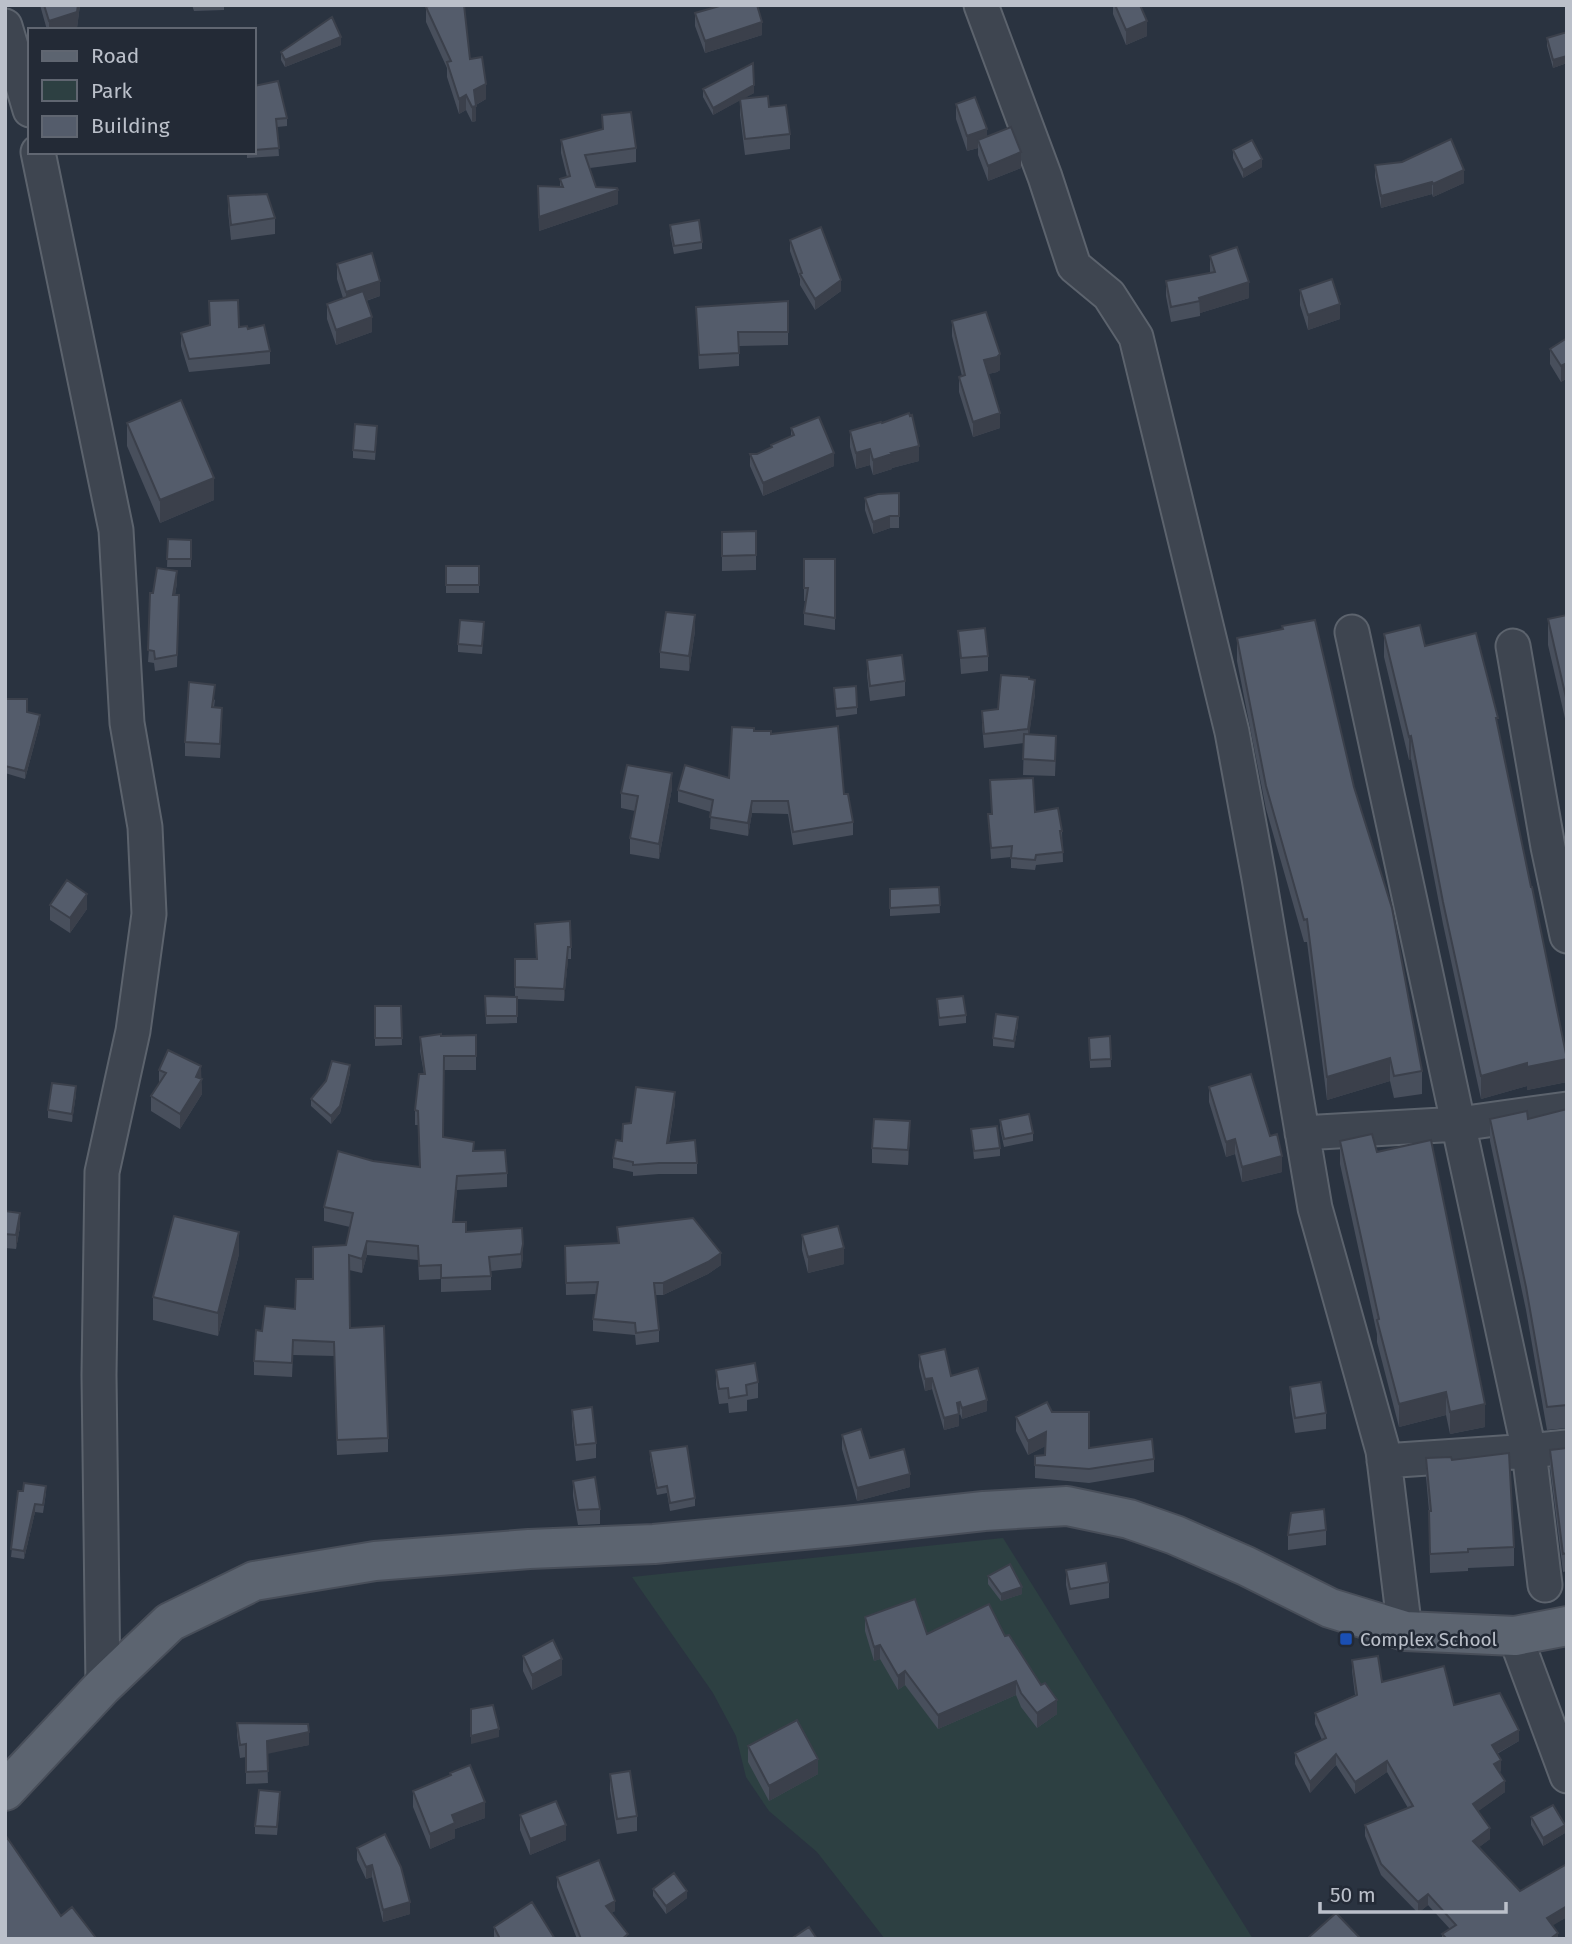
<svg xmlns="http://www.w3.org/2000/svg" width="1572" height="1944" font-family="'Fira Sans',sans-serif">
  <style>
    .green { fill: #2d4042 }
    .lines { fill: none; stroke-linecap: round; stroke-linejoin: round }
    .minor-casing { stroke: #5c636d; stroke-width: 37 }
    .major-casing { stroke: #484e59; stroke-width: 42 }
    .minor { stroke: #3e4550; stroke-width: 33 }
    .major { stroke: #5c6470; stroke-width: 38 }
    .wall { fill: #484f5c }
    .shaded-wall { fill: #3b404b }
    .building { fill: #545c6b; stroke: #3b404b; stroke-width: 2 }
    .transit-dot { fill: #1a4fb4; stroke: #232a36; stroke-width: 2.5 }
    .labels { text-anchor: middle; stroke-width: 5; stroke-linejoin: round; paint-order: stroke }
    .poi-label { font-size: 19px; fill: #bbc0ca; stroke: #232a36; text-anchor: start }
  </style>
  <rect width="100%" height="100%" fill="#2a3340"/>
  <!-- green -->
  <path class="green" d="M 1003,1538 L 1253,1939 L 885,1939 L 817,1852 L 769,1811 L 746,1777 L 736,1736 L 713,1693 L 632,1577 Z"/>
  <g class="lines">
    <defs>
      <path id="minor" d="M 981,5 L 1045,177 L 1074,266 L 1109,295 L 1136,337 L 1232,732 L 1259,878 L 1315,1208 L 1383,1451 L 1405,1631
        M 5,26 L 30,110
        M 38,152 L 116,530 L 127,723 L 145,827 L 149,914 L 133,1031 L 102,1172 L 99,1375 L 103,1686
        M 1352,632 L 1529,1451 L 1384,1461
        M 1513,646 L 1548,847 L 1567,936
        M 1302,1133 L 1459,1124 L 1567,1109
        M 1545,1585 L 1529,1451 L 1567,1447
        M 1515,1636 L 1567,1776"/>
      <path id="major" d="M 5,1791 L 103,1686 L 170,1622 L 254,1581 L 375,1561 L 529,1549 L 654,1544 L 846,1526 L 984,1511 L 1067,1506 L 1129,1519 L 1175,1535 L 1246,1566 L 1330,1608 L 1405,1631 L 1515,1636 L 1567,1626"/>
    </defs>
    <!-- minor casing -->
    <use href="#minor" class="minor-casing"/>
    <!-- major casing -->
    <use href="#major" class="major-casing"/>
    <!-- minor -->
    <use href="#minor" class="minor"/>
    <!-- major -->
    <use href="#major" class="major"/>
  </g>
  <!-- wall -->
  <path class="wall" d="M 40,5 L 80,5 L 77,28 L 70,30 L 47,30 Z
    M 192,5 L 224,5 L 224,10 L 194,11 Z
    M 1113,5 L 1140,5 L 1147,36 L 1126,45 L 1113,14 Z
    M 426,7 L 470,59 L 486,99 L 476,105 L 476,121 L 472,122 L 466,110 L 459,114 L 447,77 L 447,68 L 426,22 Z
    M 695,13 L 762,35 L 705,53 L 695,26 Z
    M 1567,32 L 1567,63 L 1553,68 L 1547,46 L 1547,38 Z
    M 341,45 L 285,67 L 281,60 L 281,52 Z
    M 254,86 L 287,118 L 287,126 L 277,127 L 279,156 L 247,158 L 247,152 L 254,152 Z
    M 703,89 L 754,93 L 742,99 L 769,107 L 790,134 L 790,149 L 745,155 L 740,115 L 740,100 L 713,115 L 703,97 Z
    M 956,104 L 987,137 L 1021,168 L 988,181 L 978,155 L 978,148 L 967,151 L 956,119 Z
    M 602,115 L 636,148 L 636,162 L 590,168 L 596,187 L 618,204 L 539,231 L 538,186 L 560,187 L 560,179 L 567,177 L 561,153 L 561,140 L 602,129 Z
    M 1233,150 L 1262,167 L 1243,178 L 1233,158 Z
    M 1375,165 L 1464,183 L 1433,197 L 1432,194 L 1381,208 L 1375,177 Z
    M 228,196 L 275,218 L 275,234 L 231,240 L 228,211 Z
    M 670,225 L 702,242 L 702,249 L 674,254 L 670,233 Z
    M 790,240 L 841,291 L 815,310 L 800,285 L 800,279 L 790,251 Z
    M 1210,256 L 1249,298 L 1200,313 L 1200,316 L 1171,322 L 1166,296 L 1166,281 L 1210,273 Z
    M 337,264 L 380,296 L 366,301 L 372,332 L 336,345 L 327,319 L 327,304 L 343,298 L 337,279 Z
    M 1300,290 L 1340,319 L 1308,330 L 1300,305 Z
    M 788,301 L 788,345 L 739,346 L 739,366 L 699,369 L 696,307 Z
    M 952,321 L 1000,370 L 997,372 L 988,374 L 1000,428 L 973,437 L 959,392 L 959,377 L 962,376 L 952,336 Z
    M 239,327 L 248,329 L 270,351 L 270,364 L 189,372 L 181,346 L 181,333 Z
    M 1567,338 L 1567,378 L 1561,382 L 1550,364 L 1550,349 Z
    M 127,423 L 214,500 L 160,523 L 127,446 Z
    M 791,428 L 834,466 L 763,496 L 750,466 L 750,454 L 757,454 L 771,448 L 771,445 L 791,437 Z
    M 850,431 L 919,461 L 892,468 L 892,469 L 873,475 L 870,465 L 856,469 L 850,447 Z
    M 377,433 L 375,460 L 353,458 L 353,450 Z
    M 865,498 L 899,516 L 899,528 L 890,528 L 873,534 L 865,510 Z
    M 756,531 L 756,570 L 722,571 L 722,532 Z
    M 168,539 L 191,540 L 191,567 L 167,567 Z
    M 804,559 L 835,559 L 835,630 L 804,625 L 804,613 L 806,601 L 804,601 Z
    M 446,566 L 479,566 L 479,593 L 446,593 Z
    M 177,583 L 175,595 L 179,595 L 177,667 L 155,671 L 154,663 L 148,662 L 153,593 Z
    M 1567,615 L 1567,727 L 1548,645 L 1548,619 Z
    M 484,629 L 482,654 L 458,652 L 458,644 Z
    M 695,631 L 689,671 L 660,668 L 660,652 Z
    M 958,631 L 988,656 L 988,671 L 961,674 Z
    M 1384,634 L 1425,646 L 1498,726 L 1567,1082 L 1527,1090 L 1527,1086 L 1481,1099 L 1443,924 L 1411,759 L 1409,760 L 1384,657 Z
    M 1237,638 L 1422,1071 L 1422,1094 L 1394,1098 L 1390,1081 L 1327,1100 L 1307,942 L 1304,942 L 1266,809 L 1237,661 Z
    M 867,660 L 905,681 L 905,696 L 870,701 L 867,675 Z
    M 1029,679 L 1035,694 L 1029,734 L 1056,751 L 1055,776 L 1023,775 L 1024,743 L 984,748 L 982,725 L 982,711 L 998,709 Z
    M 834,688 L 857,707 L 857,714 L 836,717 Z
    M 5,699 L 27,712 L 40,723 L 25,779 L 5,773 Z
    M 215,699 L 214,707 L 222,721 L 220,758 L 185,756 L 185,742 Z
    M 754,731 L 771,734 L 844,794 L 853,822 L 853,835 L 793,845 L 788,814 L 752,813 L 748,836 L 710,829 L 711,812 L 678,802 L 678,790 L 729,778 Z
    M 672,788 L 659,859 L 630,854 L 630,838 L 635,811 L 621,808 L 621,793 Z
    M 1035,812 L 1062,831 L 1063,862 L 1036,865 L 1035,870 L 1011,868 L 1011,857 L 991,859 L 988,814 Z
    M 939,887 L 940,913 L 890,916 L 890,889 Z
    M 50,905 L 87,909 L 70,933 L 50,920 Z
    M 535,924 L 571,947 L 571,959 L 568,959 L 564,1001 L 517,999 L 517,1023 L 486,1024 L 485,996 L 515,997 L 515,959 L 536,959 Z
    M 937,999 L 966,1015 L 966,1023 L 939,1026 Z
    M 375,1006 L 401,1006 L 402,1045 L 375,1046 Z
    M 1018,1025 L 1014,1048 L 993,1046 L 993,1038 Z
    M 476,1035 L 476,1070 L 444,1070 L 443,1137 L 474,1151 L 507,1173 L 507,1187 L 457,1190 L 454,1222 L 466,1232 L 522,1228 L 523,1258 L 521,1268 L 491,1271 L 491,1290 L 441,1292 L 441,1279 L 419,1280 L 418,1260 L 367,1255 L 362,1273 L 349,1270 L 350,1328 L 388,1438 L 388,1452 L 337,1455 L 334,1356 L 293,1355 L 292,1377 L 254,1375 L 254,1361 L 262,1331 L 295,1309 L 313,1279 L 346,1245 L 350,1227 L 324,1221 L 324,1207 L 373,1161 L 419,1167 L 418,1125 L 415,1125 L 415,1110 L 424,1074 L 420,1051 L 420,1037 Z
    M 1110,1036 L 1111,1067 L 1090,1068 L 1089,1038 Z
    M 159,1070 L 201,1078 L 202,1094 L 180,1129 L 151,1111 L 151,1096 L 159,1083 Z
    M 350,1073 L 340,1113 L 331,1124 L 311,1106 L 311,1099 Z
    M 1209,1087 L 1270,1136 L 1282,1172 L 1242,1182 L 1235,1154 L 1226,1157 L 1209,1102 Z
    M 76,1094 L 72,1122 L 48,1118 L 48,1110 Z
    M 675,1103 L 669,1143 L 697,1163 L 697,1174 L 659,1174 L 633,1176 L 633,1172 L 613,1168 L 613,1158 L 631,1123 Z
    M 1567,1109 L 1567,1428 L 1547,1430 L 1526,1310 L 1490,1141 L 1490,1119 L 1528,1119 Z
    M 1000,1120 L 1033,1133 L 1033,1141 L 1004,1147 L 1000,1128 Z
    M 971,1129 L 1000,1148 L 1000,1156 L 974,1159 Z
    M 910,1136 L 908,1165 L 872,1163 L 872,1148 Z
    M 1340,1141 L 1377,1152 L 1485,1427 L 1450,1434 L 1446,1415 L 1399,1427 L 1377,1342 L 1377,1334 L 1340,1164 Z
    M 5,1211 L 20,1227 L 16,1249 L 5,1248 Z
    M 617,1227 L 721,1265 L 708,1274 L 663,1295 L 655,1295 L 659,1330 L 659,1342 L 636,1345 L 635,1335 L 593,1331 L 593,1319 L 596,1294 L 566,1295 L 565,1246 L 618,1243 Z
    M 802,1235 L 844,1264 L 808,1273 L 802,1250 Z
    M 239,1254 L 218,1336 L 153,1320 L 153,1297 Z
    M 919,1355 L 951,1376 L 987,1411 L 962,1419 L 960,1414 L 959,1414 L 959,1426 L 944,1430 L 932,1389 L 925,1391 L 919,1367 Z
    M 716,1370 L 758,1382 L 758,1398 L 747,1400 L 747,1411 L 729,1413 L 728,1403 L 719,1404 L 716,1385 Z
    M 1290,1387 L 1326,1413 L 1326,1429 L 1295,1433 L 1290,1402 Z
    M 572,1410 L 596,1443 L 596,1458 L 576,1461 L 572,1425 Z
    M 1052,1412 L 1089,1448 L 1154,1459 L 1154,1472 L 1089,1483 L 1035,1478 L 1035,1456 L 1045,1455 L 1045,1446 L 1028,1455 L 1016,1431 L 1016,1417 Z
    M 842,1435 L 870,1458 L 910,1487 L 857,1501 L 842,1449 Z
    M 1567,1448 L 1567,1571 L 1563,1572 L 1550,1468 L 1550,1450 Z
    M 650,1451 L 695,1498 L 695,1506 L 670,1511 L 667,1493 L 657,1495 L 650,1459 Z
    M 1426,1458 L 1452,1460 L 1514,1547 L 1514,1566 L 1468,1568 L 1468,1571 L 1430,1573 L 1429,1511 L 1426,1477 Z
    M 573,1481 L 600,1509 L 600,1524 L 578,1525 L 573,1496 Z
    M 18,1491 L 46,1493 L 43,1513 L 35,1512 L 24,1559 L 11,1557 Z
    M 1326,1530 L 1326,1545 L 1288,1550 L 1288,1535 Z
    M 1066,1570 L 1109,1582 L 1109,1598 L 1070,1605 L 1066,1585 Z
    M 988,1576 L 1022,1594 L 1001,1601 L 988,1584 Z
    M 865,1617 L 927,1634 L 1005,1636 L 1057,1714 L 1037,1728 L 1021,1707 L 1016,1695 L 938,1729 L 905,1685 L 898,1690 L 880,1659 L 874,1661 L 865,1631 Z
    M 523,1656 L 562,1675 L 532,1690 L 523,1671 Z
    M 1352,1660 L 1382,1682 L 1454,1705 L 1519,1741 L 1497,1754 L 1501,1771 L 1499,1772 L 1505,1792 L 1478,1811 L 1490,1839 L 1479,1847 L 1520,1891 L 1567,1864 L 1567,1917 L 1552,1925 L 1558,1939 L 1442,1939 L 1442,1934 L 1450,1929 L 1428,1905 L 1418,1913 L 1381,1875 L 1365,1836 L 1365,1825 L 1408,1808 L 1387,1772 L 1355,1794 L 1336,1765 L 1310,1793 L 1295,1764 L 1295,1753 L 1322,1740 L 1315,1724 L 1315,1713 L 1355,1695 L 1352,1671 Z
    M 237,1723 L 309,1745 L 267,1753 L 268,1783 L 246,1784 L 246,1757 L 240,1758 L 237,1735 Z
    M 748,1746 L 818,1774 L 769,1801 L 748,1762 Z
    M 450,1773 L 485,1818 L 455,1829 L 455,1838 L 430,1849 L 413,1807 L 413,1791 L 450,1776 Z
    M 610,1774 L 637,1816 L 637,1831 L 617,1834 L 610,1790 Z
    M 280,1800 L 277,1835 L 255,1834 L 255,1826 Z
    M 520,1815 L 566,1840 L 530,1855 L 520,1830 Z
    M 1531,1817 L 1565,1833 L 1543,1846 L 1531,1825 Z
    M 385,1834 L 410,1914 L 383,1922 L 372,1877 L 366,1879 L 357,1860 L 357,1848 Z
    M 557,1877 L 615,1911 L 611,1913 L 628,1939 L 577,1939 L 557,1887 Z
    M 653,1889 L 687,1898 L 666,1914 L 653,1896 Z
    M 494,1927 L 555,1939 L 494,1939 Z"/>
  <!-- shaded-wall -->
  <path class="shaded-wall" d="M 78,5 L 80,5 L 77,28 L 70,30 L 49,30 L 49,21 Z
    M 1147,21 L 1147,36 L 1126,45 L 1126,30 Z
    M 762,22 L 762,35 L 705,53 L 705,41 Z
    M 341,37 L 341,45 L 285,67 L 285,60 Z
    M 1567,56 L 1567,63 L 1553,68 L 1553,60 Z
    M 486,84 L 486,99 L 474,106 L 474,90 Z
    M 754,85 L 754,93 L 713,115 L 713,108 Z
    M 466,95 L 466,110 L 459,114 L 459,99 Z
    M 476,106 L 476,121 L 472,122 L 472,107 Z
    M 987,129 L 987,144 L 978,140 L 978,148 L 967,151 L 967,136 Z
    M 1021,152 L 1021,168 L 988,181 L 988,166 Z
    M 1262,159 L 1262,167 L 1243,178 L 1243,170 Z
    M 1464,170 L 1464,183 L 1433,197 L 1433,184 Z
    M 1432,182 L 1432,194 L 1381,208 L 1381,196 Z
    M 618,190 L 618,204 L 539,231 L 539,217 Z
    M 841,280 L 841,291 L 815,310 L 815,299 Z
    M 380,281 L 380,296 L 346,307 L 346,292 Z
    M 1249,282 L 1249,298 L 1200,313 L 1199,298 Z
    M 1340,304 L 1340,319 L 1308,330 L 1308,315 Z
    M 372,317 L 372,332 L 336,345 L 336,330 Z
    M 1000,354 L 1000,370 L 997,372 L 984,375 L 984,360 Z
    M 1567,363 L 1567,378 L 1561,382 L 1561,366 Z
    M 1000,413 L 1000,428 L 973,437 L 973,422 Z
    M 919,446 L 919,461 L 892,468 L 892,469 L 873,475 L 873,460 L 891,453 Z
    M 870,449 L 870,465 L 856,469 L 856,453 Z
    M 834,453 L 834,466 L 763,496 L 763,483 Z
    M 214,478 L 214,500 L 160,523 L 160,500 Z
    M 890,516 L 890,528 L 873,534 L 873,522 Z
    M 177,571 L 177,583 L 173,607 L 173,595 Z
    M 695,615 L 695,631 L 689,671 L 689,656 Z
    M 1035,680 L 1035,694 L 1028,743 L 1028,729 Z
    M 40,715 L 40,723 L 25,779 L 25,771 Z
    M 1411,736 L 1411,759 L 1409,760 L 1409,737 Z
    M 672,773 L 672,788 L 659,859 L 659,844 Z
    M 752,801 L 752,813 L 748,836 L 748,823 Z
    M 87,894 L 87,909 L 70,933 L 70,918 Z
    M 568,947 L 568,959 L 564,1001 L 564,989 Z
    M 1018,1017 L 1018,1025 L 1014,1048 L 1014,1041 Z
    M 1390,1058 L 1390,1081 L 1327,1100 L 1327,1077 Z
    M 1567,1059 L 1567,1082 L 1527,1090 L 1527,1067 Z
    M 1527,1063 L 1527,1086 L 1481,1099 L 1481,1076 Z
    M 350,1065 L 350,1073 L 340,1113 L 331,1124 L 331,1116 Z
    M 201,1066 L 202,1094 L 180,1129 L 180,1114 Z
    M 76,1086 L 76,1094 L 72,1122 L 72,1114 Z
    M 675,1092 L 675,1103 L 667,1154 L 667,1143 Z
    M 910,1121 L 910,1136 L 908,1165 L 908,1150 Z
    M 1235,1139 L 1235,1154 L 1226,1157 L 1226,1142 Z
    M 1282,1156 L 1282,1172 L 1242,1182 L 1242,1167 Z
    M 457,1176 L 457,1190 L 453,1236 L 453,1222 Z
    M 20,1213 L 20,1227 L 16,1249 L 16,1235 Z
    M 239,1232 L 239,1254 L 218,1336 L 218,1313 Z
    M 367,1241 L 367,1255 L 362,1273 L 362,1259 Z
    M 523,1244 L 523,1258 L 521,1268 L 521,1254 Z
    M 844,1248 L 844,1264 L 808,1273 L 808,1257 Z
    M 721,1253 L 721,1265 L 708,1274 L 663,1295 L 663,1283 Z
    M 932,1378 L 932,1389 L 925,1391 L 925,1379 Z
    M 1446,1392 L 1446,1415 L 1399,1427 L 1399,1404 Z
    M 987,1400 L 987,1411 L 962,1419 L 962,1408 Z
    M 960,1402 L 960,1414 L 957,1415 L 957,1403 Z
    M 1485,1404 L 1485,1427 L 1450,1434 L 1450,1412 Z
    M 959,1414 L 959,1426 L 944,1430 L 944,1418 Z
    M 1046,1432 L 1046,1446 L 1028,1455 L 1028,1441 Z
    M 910,1474 L 910,1487 L 857,1501 L 857,1488 Z
    M 35,1504 L 35,1512 L 24,1559 L 24,1551 Z
    M 1022,1587 L 1022,1594 L 1001,1601 L 1001,1594 Z
    M 880,1645 L 880,1659 L 874,1661 L 874,1647 Z
    M 562,1659 L 562,1675 L 532,1690 L 532,1675 Z
    M 905,1671 L 905,1685 L 898,1690 L 898,1676 Z
    M 1016,1681 L 1016,1695 L 938,1729 L 938,1715 Z
    M 1057,1700 L 1057,1714 L 1037,1728 L 1037,1713 Z
    M 499,1729 L 499,1737 L 471,1744 L 471,1736 Z
    M 1519,1730 L 1519,1741 L 1492,1756 L 1492,1745 Z
    M 309,1732 L 309,1745 L 267,1754 L 267,1741 Z
    M 1336,1754 L 1336,1765 L 1310,1793 L 1310,1782 Z
    M 818,1759 L 818,1774 L 769,1801 L 769,1786 Z
    M 1501,1760 L 1501,1771 L 1494,1776 L 1494,1764 Z
    M 1387,1761 L 1387,1772 L 1355,1794 L 1355,1782 Z
    M 1505,1781 L 1505,1792 L 1473,1815 L 1473,1804 Z
    M 485,1802 L 485,1818 L 455,1829 L 455,1838 L 430,1849 L 430,1834 L 452,1815 Z
    M 566,1825 L 566,1840 L 530,1855 L 530,1839 Z
    M 1565,1825 L 1565,1833 L 1543,1846 L 1543,1838 Z
    M 1490,1828 L 1490,1839 L 1473,1852 L 1473,1841 Z
    M 372,1865 L 372,1877 L 366,1879 L 366,1867 Z
    M 687,1891 L 687,1898 L 666,1914 L 666,1906 Z
    M 1428,1894 L 1428,1905 L 1418,1913 L 1418,1902 Z
    M 615,1901 L 615,1911 L 606,1916 L 606,1906 Z
    M 410,1902 L 410,1914 L 383,1922 L 383,1910 Z
    M 1567,1906 L 1567,1917 L 1547,1929 L 1547,1918 Z
    M 1558,1933 L 1558,1939 L 1550,1939 Z"/>
  <!-- building -->
  <path class="building" d="M 44,5 L 78,5 L 77,12 L 49,21 Z
    M 431,5 L 464,5 L 470,59 L 482,57 L 486,84 L 474,90 L 476,106 L 472,107 L 466,95 L 459,99 L 447,62 L 451,61 L 426,7 Z
    M 723,5 L 757,5 L 762,22 L 705,41 L 695,13 Z
    M 1115,5 L 1140,5 L 1147,21 L 1126,30 Z
    M 332,17 L 341,37 L 285,60 L 281,52 Z
    M 1567,32 L 1567,56 L 1553,60 L 1547,38 Z
    M 753,63 L 754,85 L 713,108 L 703,89 Z
    M 278,81 L 287,118 L 276,119 L 279,148 L 254,150 L 254,86 Z
    M 768,96 L 769,107 L 786,105 L 790,134 L 745,139 L 740,99 Z
    M 975,97 L 987,129 L 967,136 L 956,104 Z
    M 631,112 L 636,148 L 585,155 L 596,187 L 617,188 L 618,190 L 539,217 L 538,186 L 563,187 L 560,179 L 570,176 L 561,140 L 603,129 L 602,115 Z
    M 1011,127 L 1021,152 L 988,166 L 978,140 Z
    M 1451,139 L 1464,170 L 1433,184 L 1432,182 L 1381,196 L 1375,165 L 1402,162 Z
    M 1252,140 L 1262,159 L 1243,170 L 1233,150 Z
    M 267,194 L 275,218 L 231,225 L 228,196 Z
    M 699,220 L 702,242 L 674,246 L 670,225 Z
    M 821,227 L 841,280 L 815,299 L 800,274 L 802,273 L 790,240 Z
    M 1237,247 L 1249,282 L 1199,298 L 1200,301 L 1171,307 L 1166,281 L 1215,272 L 1210,256 Z
    M 372,253 L 380,281 L 346,292 L 337,264 Z
    M 1332,279 L 1340,304 L 1308,315 L 1300,290 Z
    M 363,291 L 372,317 L 336,330 L 327,304 Z
    M 238,300 L 239,327 L 247,326 L 248,329 L 264,325 L 270,351 L 189,359 L 181,333 L 210,325 L 209,301 Z
    M 788,301 L 788,332 L 738,332 L 739,353 L 699,355 L 696,307 Z
    M 986,312 L 1000,354 L 997,357 L 984,360 L 1000,413 L 973,422 L 959,377 L 965,375 L 952,321 Z
    M 1567,338 L 1567,363 L 1561,366 L 1550,349 Z
    M 181,400 L 214,478 L 160,500 L 127,423 Z
    M 909,413 L 910,416 L 912,415 L 919,446 L 891,453 L 892,454 L 873,460 L 870,449 L 856,453 L 850,431 L 881,422 L 882,423 Z
    M 819,417 L 834,453 L 763,483 L 750,454 L 757,454 L 772,447 L 771,445 L 794,435 L 791,428 Z
    M 355,424 L 377,426 L 375,452 L 353,450 Z
    M 899,493 L 899,516 L 890,516 L 873,522 L 865,498 L 878,494 Z
    M 756,531 L 756,555 L 722,556 L 722,532 Z
    M 168,539 L 191,540 L 191,559 L 167,559 Z
    M 804,559 L 835,559 L 835,618 L 804,613 L 808,588 L 804,588 Z
    M 446,566 L 479,566 L 479,585 L 446,585 Z
    M 157,568 L 177,571 L 173,595 L 179,595 L 177,655 L 155,659 L 154,651 L 148,650 L 150,593 L 153,593 Z
    M 666,612 L 695,615 L 689,656 L 660,652 Z
    M 1567,615 L 1567,702 L 1548,619 Z
    M 460,620 L 484,622 L 482,646 L 458,644 Z
    M 1315,620 L 1354,787 L 1392,908 L 1422,1071 L 1394,1076 L 1390,1058 L 1327,1077 L 1307,919 L 1304,920 L 1266,786 L 1237,638 L 1283,629 L 1282,626 Z
    M 1420,625 L 1425,646 L 1476,633 L 1498,718 L 1496,718 L 1531,887 L 1532,887 L 1567,1059 L 1527,1067 L 1527,1063 L 1481,1076 L 1443,902 L 1411,736 L 1409,737 L 1384,634 Z
    M 985,628 L 988,656 L 961,658 L 958,631 Z
    M 902,655 L 905,681 L 870,686 L 867,660 Z
    M 1001,675 L 1029,677 L 1029,679 L 1035,680 L 1028,729 L 984,734 L 982,711 L 998,709 Z
    M 189,682 L 215,685 L 212,707 L 222,708 L 220,744 L 185,742 Z
    M 856,686 L 857,707 L 836,709 L 834,688 Z
    M 5,699 L 27,699 L 27,712 L 40,715 L 25,771 L 5,766 Z
    M 838,726 L 844,794 L 848,794 L 853,822 L 793,832 L 788,801 L 752,801 L 748,823 L 710,817 L 713,800 L 678,790 L 685,765 L 729,778 L 732,727 L 754,728 L 754,731 L 771,731 L 771,734 Z
    M 1024,734 L 1056,736 L 1055,761 L 1023,759 Z
    M 627,765 L 672,773 L 659,844 L 630,838 L 638,796 L 621,793 Z
    M 1033,778 L 1035,812 L 1058,808 L 1062,831 L 1060,831 L 1063,852 L 1036,855 L 1035,860 L 1011,858 L 1012,846 L 991,848 L 988,814 L 992,814 L 990,780 Z
    M 67,880 L 87,894 L 70,918 L 50,905 Z
    M 939,887 L 940,905 L 890,908 L 890,889 Z
    M 570,921 L 571,947 L 568,947 L 564,989 L 515,987 L 515,959 L 537,959 L 535,924 Z
    M 485,996 L 517,997 L 517,1016 L 486,1016 Z
    M 963,996 L 966,1015 L 939,1018 L 937,999 Z
    M 375,1006 L 401,1006 L 402,1038 L 375,1038 Z
    M 996,1014 L 1018,1017 L 1014,1041 L 993,1038 Z
    M 441,1034 L 441,1036 L 476,1035 L 476,1056 L 444,1056 L 443,1137 L 474,1142 L 473,1151 L 505,1150 L 507,1173 L 457,1176 L 453,1222 L 466,1222 L 466,1232 L 522,1228 L 523,1244 L 521,1254 L 489,1257 L 491,1276 L 441,1278 L 441,1265 L 419,1266 L 418,1246 L 367,1241 L 362,1259 L 349,1255 L 350,1328 L 384,1326 L 388,1438 L 337,1440 L 334,1342 L 293,1340 L 292,1363 L 254,1361 L 256,1330 L 262,1331 L 265,1306 L 295,1309 L 296,1279 L 313,1279 L 313,1247 L 346,1245 L 353,1213 L 324,1207 L 338,1151 L 373,1161 L 420,1167 L 418,1111 L 415,1110 L 419,1074 L 425,1074 L 420,1037 Z
    M 1110,1036 L 1111,1059 L 1090,1060 L 1089,1038 Z
    M 168,1050 L 201,1066 L 196,1077 L 202,1079 L 180,1114 L 151,1096 L 166,1073 L 159,1070 Z
    M 332,1061 L 350,1065 L 340,1106 L 331,1116 L 311,1099 L 326,1081 Z
    M 1251,1074 L 1270,1136 L 1277,1134 L 1282,1156 L 1242,1167 L 1235,1139 L 1226,1142 L 1209,1087 Z
    M 52,1083 L 76,1086 L 72,1114 L 48,1110 Z
    M 636,1087 L 675,1092 L 667,1143 L 695,1140 L 697,1163 L 659,1163 L 633,1165 L 633,1162 L 613,1158 L 616,1140 L 622,1141 L 623,1124 L 631,1123 Z
    M 1567,1109 L 1567,1405 L 1547,1407 L 1526,1287 L 1490,1119 L 1527,1111 L 1528,1119 Z
    M 1029,1114 L 1033,1133 L 1004,1139 L 1000,1120 Z
    M 874,1119 L 910,1121 L 908,1150 L 872,1148 Z
    M 997,1126 L 1000,1148 L 974,1151 L 971,1129 Z
    M 1372,1134 L 1377,1152 L 1431,1140 L 1485,1404 L 1450,1412 L 1446,1392 L 1399,1404 L 1377,1320 L 1379,1319 L 1340,1141 Z
    M 5,1211 L 20,1213 L 16,1235 L 5,1234 Z
    M 174,1216 L 239,1232 L 218,1313 L 153,1297 Z
    M 693,1218 L 721,1253 L 708,1262 L 663,1283 L 654,1283 L 659,1330 L 636,1333 L 635,1323 L 593,1319 L 598,1282 L 566,1283 L 565,1246 L 619,1243 L 617,1227 Z
    M 838,1226 L 844,1248 L 808,1257 L 802,1235 Z
    M 945,1349 L 951,1376 L 978,1368 L 987,1400 L 962,1408 L 960,1402 L 957,1403 L 959,1414 L 944,1418 L 932,1378 L 925,1379 L 919,1355 Z
    M 755,1363 L 758,1382 L 746,1385 L 747,1395 L 729,1398 L 728,1388 L 719,1389 L 716,1370 Z
    M 1321,1382 L 1326,1413 L 1295,1418 L 1290,1387 Z
    M 1047,1402 L 1052,1412 L 1089,1412 L 1089,1448 L 1152,1439 L 1154,1459 L 1089,1469 L 1035,1465 L 1035,1456 L 1045,1455 L 1046,1432 L 1028,1441 L 1016,1417 Z
    M 592,1407 L 596,1443 L 576,1445 L 572,1410 Z
    M 861,1429 L 870,1458 L 904,1449 L 910,1474 L 857,1488 L 842,1435 Z
    M 687,1446 L 695,1498 L 670,1503 L 667,1486 L 657,1488 L 650,1451 Z
    M 1567,1448 L 1567,1553 L 1563,1554 L 1550,1450 Z
    M 1509,1453 L 1514,1547 L 1468,1549 L 1468,1552 L 1430,1554 L 1429,1511 L 1431,1511 L 1426,1458 L 1451,1457 L 1452,1460 Z
    M 595,1477 L 600,1509 L 578,1510 L 573,1481 Z
    M 24,1483 L 46,1486 L 43,1505 L 35,1504 L 24,1551 L 11,1549 L 18,1491 L 23,1491 Z
    M 1324,1509 L 1326,1530 L 1288,1535 L 1291,1513 Z
    M 1106,1563 L 1109,1582 L 1070,1589 L 1066,1570 Z
    M 1010,1564 L 1022,1587 L 1001,1594 L 988,1576 Z
    M 915,1599 L 927,1634 L 989,1604 L 1005,1636 L 1009,1635 L 1041,1685 L 1045,1683 L 1057,1700 L 1037,1713 L 1021,1693 L 1016,1681 L 938,1715 L 905,1671 L 898,1676 L 880,1645 L 874,1647 L 865,1617 Z
    M 553,1640 L 562,1659 L 532,1675 L 523,1656 Z
    M 1378,1656 L 1382,1682 L 1444,1666 L 1454,1705 L 1500,1693 L 1519,1730 L 1492,1745 L 1501,1760 L 1494,1764 L 1505,1781 L 1473,1804 L 1490,1828 L 1473,1841 L 1520,1891 L 1567,1864 L 1567,1906 L 1547,1918 L 1558,1933 L 1550,1939 L 1447,1939 L 1442,1934 L 1456,1925 L 1428,1894 L 1418,1902 L 1381,1864 L 1365,1825 L 1413,1806 L 1387,1761 L 1355,1782 L 1336,1754 L 1310,1782 L 1295,1753 L 1326,1738 L 1315,1713 L 1357,1695 L 1352,1660 Z
    M 493,1705 L 499,1729 L 471,1736 L 471,1709 Z
    M 797,1720 L 818,1759 L 769,1786 L 748,1746 Z
    M 237,1723 L 308,1724 L 309,1732 L 267,1741 L 268,1771 L 246,1772 L 246,1744 L 240,1745 Z
    M 470,1765 L 485,1802 L 452,1815 L 455,1823 L 430,1834 L 413,1791 L 451,1775 L 450,1773 Z
    M 630,1771 L 637,1816 L 617,1819 L 610,1774 Z
    M 259,1790 L 280,1792 L 277,1827 L 255,1826 Z
    M 556,1801 L 566,1825 L 530,1839 L 520,1815 Z
    M 1553,1805 L 1565,1825 L 1543,1838 L 1531,1817 Z
    M 385,1834 L 401,1867 L 410,1902 L 383,1910 L 372,1865 L 366,1867 L 357,1848 Z
    M 6,1836 L 61,1916 L 72,1907 L 96,1938 L 5,1939 Z
    M 599,1860 L 615,1901 L 606,1906 L 628,1934 L 622,1939 L 581,1939 L 557,1877 Z
    M 674,1873 L 687,1891 L 666,1906 L 653,1889 Z
    M 532,1902 L 555,1939 L 496,1939 L 499,1937 L 494,1927 Z
    M 1336,1913 L 1361,1939 L 1311,1939 L 1309,1937 Z
    M 809,1927 L 817,1939 L 791,1939 Z"/>
  <!-- markers -->
  <rect class="transit-dot" x="1339" y="1632" width="14" height="14" rx="3.5"/>
  <g class="labels">
    <!-- poi labels -->
    <g class="poi-label">
      <text x="1360" y="1646">Complex School</text>
    </g>
  </g>
  <!-- border -->
  <rect width="1572" height="1944" fill="none" stroke="#bbc0ca" stroke-width="14"/>
  <!-- legend -->
  <rect x="28" y="28" width="228" height="126" fill="#232a36" stroke="#606671" stroke-width="2"/>
  <rect x="42" y="51" width="35" height="10" fill="#5c6470" stroke="#606671" stroke-width="2"/>
  <text x="91" y="63" font-size="21" fill="#bbc0ca">Road</text>
  <rect x="42" y="80" width="35" height="21" fill="#2d4042" stroke="#606671" stroke-width="2"/>
  <text x="91" y="98" font-size="21" fill="#bbc0ca">Park</text>
  <rect x="42" y="116" width="35" height="21" fill="#545c6b" stroke="#606671" stroke-width="2"/>
  <text x="91" y="133" font-size="21" fill="#bbc0ca">Building</text>
  <!-- scale -->
  <path d="M1320 1902v10h186v-10" fill="none" stroke="#bbc0ca" stroke-width="3.5"/>
  <text x="1330" y="1902" font-size="21" fill="#bbc0ca" stroke="#232a36" stroke-width="5" paint-order="stroke">50 m</text>
</svg>
